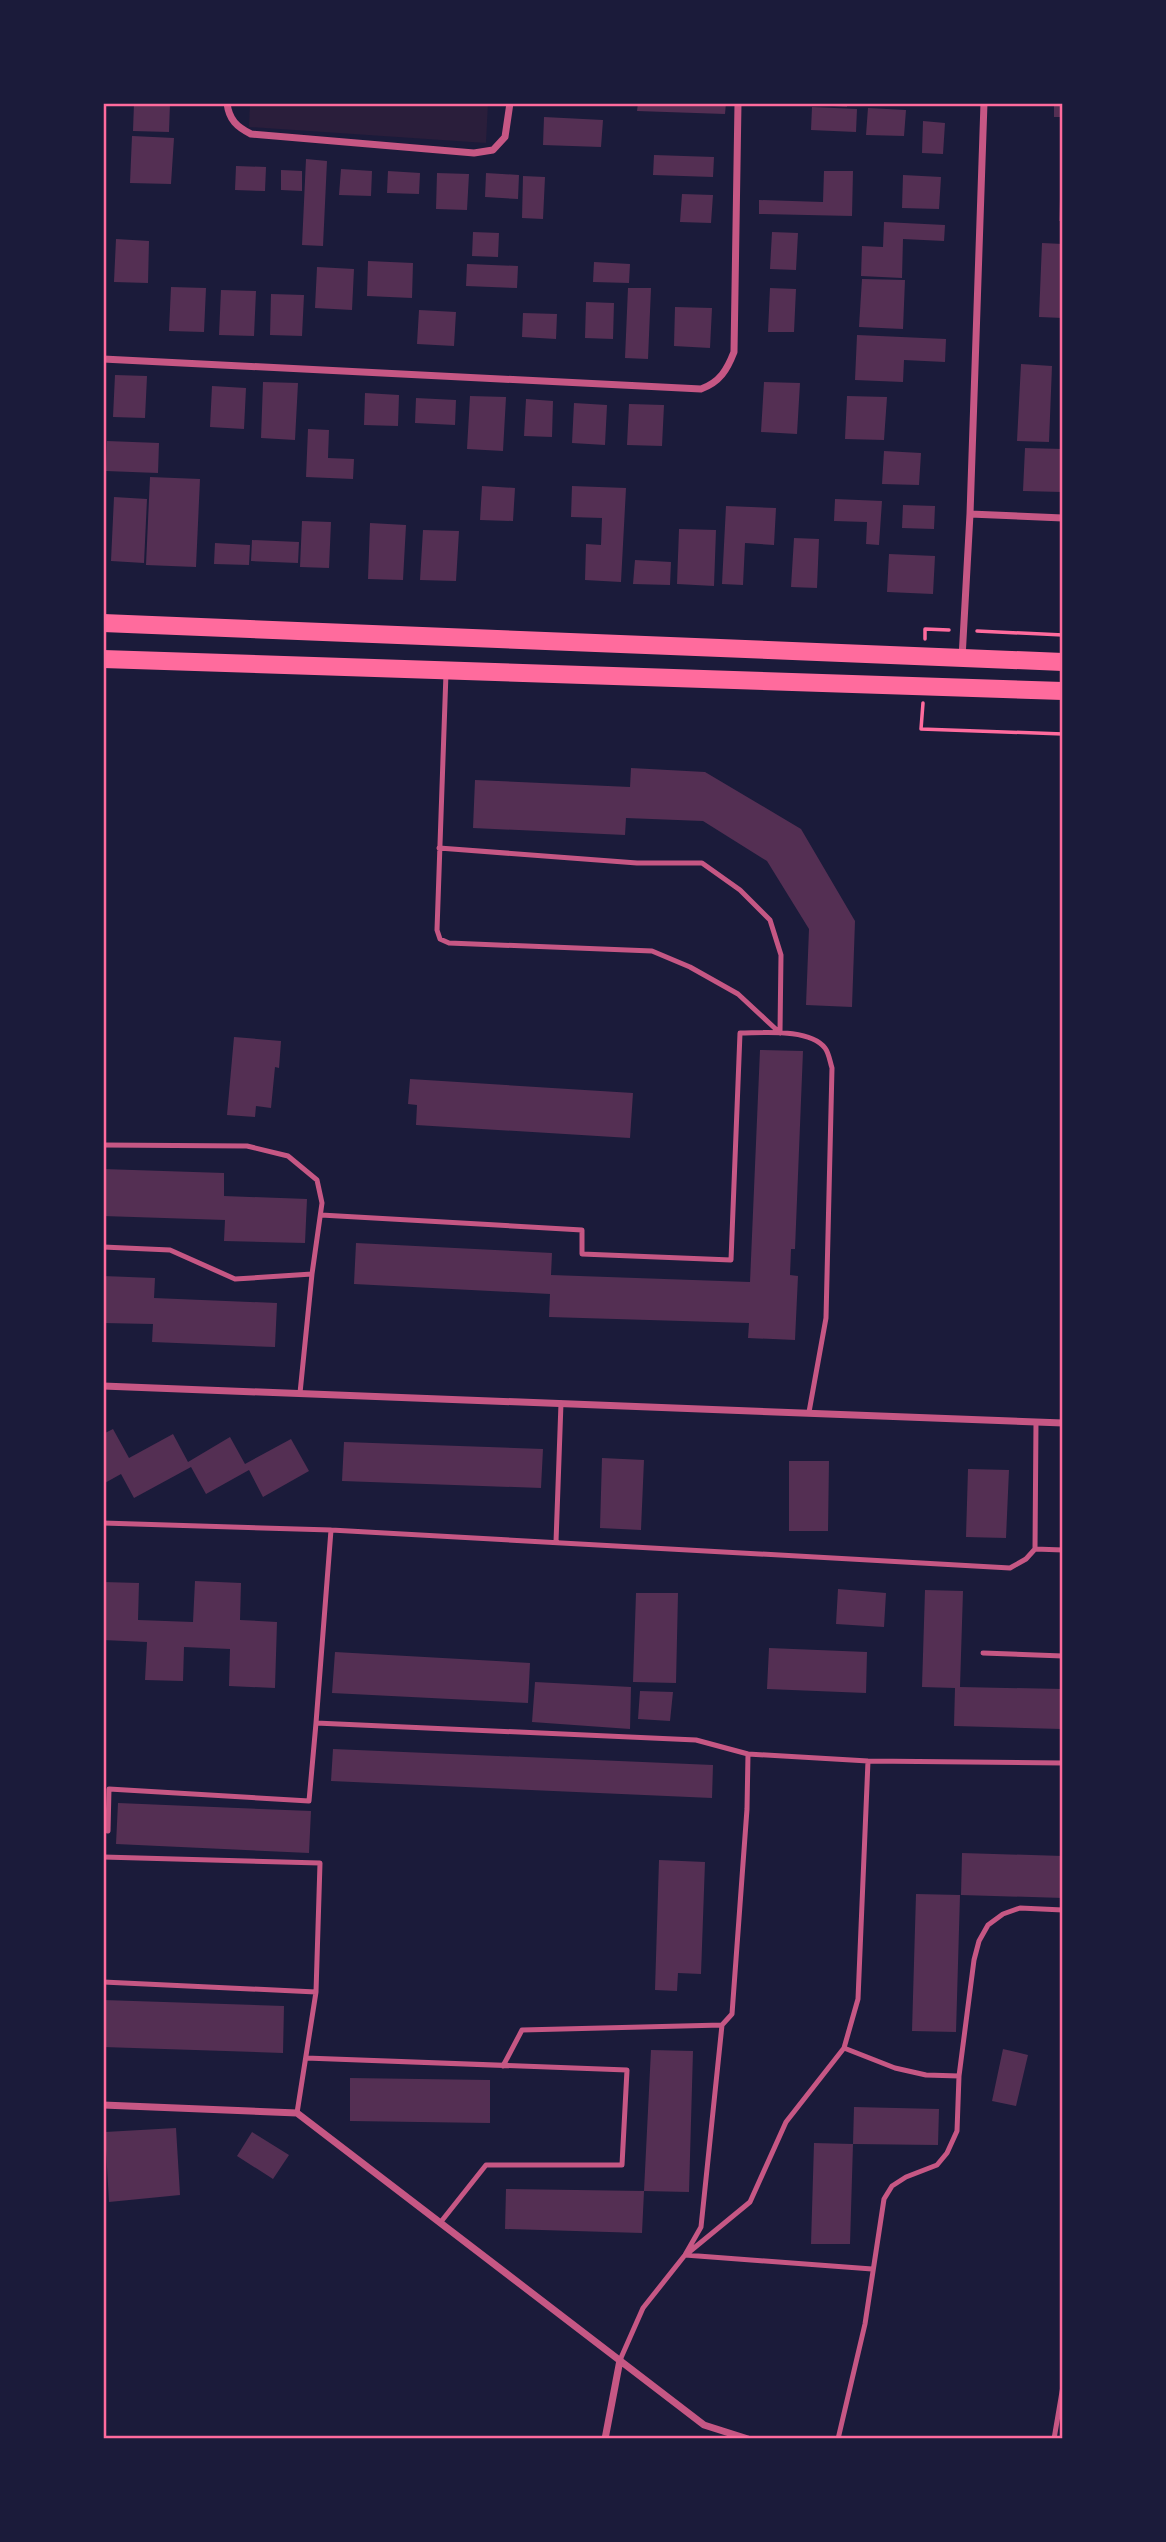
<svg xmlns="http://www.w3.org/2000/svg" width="1166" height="2542" font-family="'PT Sans Narrow',sans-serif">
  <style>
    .green { fill: #2a1e3b }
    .building { fill: #542f53 }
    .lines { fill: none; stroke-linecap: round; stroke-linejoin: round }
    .path { stroke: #ff6b9d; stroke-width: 3.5 }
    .service { stroke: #c65784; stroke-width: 5 }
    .minor { stroke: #c65784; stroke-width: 7 }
    .primary { stroke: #ff6b9d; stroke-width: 18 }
    .neatline { fill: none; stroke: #ff6b9d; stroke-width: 2.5 }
  </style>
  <rect width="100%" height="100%" fill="#1b1b3a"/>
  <!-- green -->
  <path class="green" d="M 250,103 L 488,103 L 486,143 L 249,127 Z"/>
  <!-- building -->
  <path class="building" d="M 134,103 L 170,103 L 169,132 L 133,131 Z
    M 638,103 L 726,103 L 725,114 L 637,111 Z
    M 817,103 L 847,103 L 847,107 L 817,105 Z
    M 1054,103 L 1063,103 L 1063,117 L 1054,117 Z
    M 812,107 L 857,109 L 856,132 L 811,130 Z
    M 868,108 L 906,110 L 904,136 L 866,135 Z
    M 544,117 L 603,120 L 601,147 L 543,145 Z
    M 923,121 L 945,123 L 943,154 L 922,153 Z
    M 132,136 L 174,138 L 171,184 L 130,183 Z
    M 654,155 L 714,157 L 713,177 L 653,175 Z
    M 306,159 L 327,161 L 323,246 L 302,245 Z
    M 236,166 L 266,167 L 265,191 L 235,190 Z
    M 341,169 L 372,171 L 371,196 L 339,195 Z
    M 281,170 L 302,171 L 302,191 L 281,190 Z
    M 388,171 L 420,173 L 419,194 L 387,193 Z
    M 824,171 L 853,171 L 852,216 L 759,214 L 759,200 L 823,202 Z
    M 437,173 L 469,174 L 467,210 L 436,209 Z
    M 486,173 L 519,175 L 518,199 L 485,197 Z
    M 903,175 L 941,177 L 939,209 L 902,208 Z
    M 523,176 L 545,177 L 543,219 L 522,218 Z
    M 1061,176 L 1063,176 L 1063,221 L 1059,221 Z
    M 682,194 L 713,195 L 711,223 L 680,222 Z
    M 884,222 L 945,225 L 944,241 L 903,239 L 902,278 L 861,276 L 862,246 L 883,247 Z
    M 473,232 L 499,233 L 498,257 L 472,256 Z
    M 772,232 L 798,233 L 796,270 L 770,269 Z
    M 116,239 L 149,241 L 148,283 L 114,282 Z
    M 1042,243 L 1063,244 L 1063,318 L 1039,317 Z
    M 368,261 L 413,263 L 412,298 L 367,296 Z
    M 594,262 L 630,264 L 629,283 L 593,282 Z
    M 467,264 L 518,266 L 517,288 L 466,286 Z
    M 317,267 L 354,269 L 352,310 L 315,308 Z
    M 862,279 L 905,280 L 903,329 L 859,327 Z
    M 171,287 L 206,288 L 204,332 L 169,331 Z
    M 628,288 L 651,288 L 648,359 L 625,358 Z
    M 770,288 L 796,289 L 794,332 L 768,332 Z
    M 221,290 L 256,291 L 254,336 L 219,335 Z
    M 271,294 L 304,295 L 302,336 L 270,335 Z
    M 586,302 L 614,303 L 613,339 L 585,338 Z
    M 675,307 L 712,308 L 710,348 L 674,346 Z
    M 419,310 L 456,312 L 454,346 L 417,344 Z
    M 523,313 L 557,314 L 556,339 L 522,337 Z
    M 857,335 L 946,339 L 945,362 L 904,360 L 903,382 L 855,380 Z
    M 1021,364 L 1052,366 L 1049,442 L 1017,441 Z
    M 115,375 L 147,376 L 145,418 L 113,417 Z
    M 263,382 L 298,383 L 295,440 L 261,438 Z
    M 764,382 L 800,383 L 797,434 L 761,432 Z
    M 212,386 L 246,388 L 244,429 L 210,427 Z
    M 365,393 L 399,395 L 398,426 L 364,425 Z
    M 470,396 L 506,397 L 503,451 L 467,449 Z
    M 847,396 L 887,397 L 884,440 L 845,439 Z
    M 416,398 L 456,400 L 455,425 L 415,423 Z
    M 526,399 L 553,401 L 552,437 L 524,436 Z
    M 574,403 L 607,405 L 605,445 L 572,443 Z
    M 629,404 L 664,405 L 662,446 L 627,445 Z
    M 308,429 L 329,430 L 328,458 L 354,459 L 353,479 L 306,477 Z
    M 107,441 L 159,443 L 158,473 L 106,471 Z
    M 1025,448 L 1063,449 L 1062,492 L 1023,491 Z
    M 884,451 L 921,453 L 919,485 L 882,484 Z
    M 150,477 L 200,479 L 196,567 L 146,565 Z
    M 482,486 L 515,488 L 513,521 L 480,520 Z
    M 572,486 L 626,488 L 621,582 L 585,580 L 586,544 L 601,545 L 602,518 L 571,517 Z
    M 114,497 L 147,499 L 144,563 L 111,561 Z
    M 835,499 L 882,501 L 879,545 L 866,544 L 867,522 L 834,521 Z
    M 903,505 L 935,506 L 934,529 L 902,528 Z
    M 726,506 L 776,508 L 774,545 L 745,543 L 743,585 L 722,584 Z
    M 302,521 L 331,522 L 329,568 L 300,567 Z
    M 370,523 L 406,525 L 403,580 L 368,579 Z
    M 679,529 L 716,530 L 714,586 L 677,584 Z
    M 423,530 L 459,531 L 456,581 L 420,580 Z
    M 794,538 L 819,539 L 817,588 L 791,587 Z
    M 252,540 L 299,542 L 298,563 L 251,561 Z
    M 215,543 L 250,545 L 249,565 L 214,564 Z
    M 889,554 L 935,556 L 933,594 L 887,592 Z
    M 635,560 L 671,562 L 670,585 L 633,584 Z
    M 631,768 L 705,772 L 801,829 L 855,921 L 852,1007 L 806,1005 L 809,929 L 767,861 L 703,821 L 626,818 L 625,835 L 473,828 L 475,780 L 630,787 Z
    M 234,1037 L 281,1041 L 279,1068 L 275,1067 L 271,1108 L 256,1106 L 255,1117 L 227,1115 Z
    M 760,1050 L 803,1051 L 795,1249 L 791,1249 L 790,1275 L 798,1276 L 795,1340 L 748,1338 L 749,1323 L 549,1317 L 550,1294 L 354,1284 L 356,1243 L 552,1253 L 551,1275 L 750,1282 Z
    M 410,1079 L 633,1093 L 630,1138 L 416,1125 L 417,1105 L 408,1104 Z
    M 103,1169 L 224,1173 L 224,1196 L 307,1199 L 305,1243 L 224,1241 L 225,1220 L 103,1216 Z
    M 103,1276 L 155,1278 L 154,1298 L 277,1303 L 275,1347 L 152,1342 L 153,1324 L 103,1323 Z
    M 113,1429 L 129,1458 L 173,1434 L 188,1462 L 230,1437 L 245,1464 L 291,1439 L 309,1471 L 263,1497 L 249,1470 L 206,1494 L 191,1467 L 134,1498 L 121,1474 L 103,1484 L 103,1434 Z
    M 344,1442 L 543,1449 L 541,1488 L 342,1481 Z
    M 602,1458 L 644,1460 L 641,1530 L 600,1528 Z
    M 789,1461 L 829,1461 L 828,1531 L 789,1531 Z
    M 968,1469 L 1009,1470 L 1006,1538 L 966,1537 Z
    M 195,1581 L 241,1583 L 240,1620 L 277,1622 L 275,1688 L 229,1686 L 230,1649 L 184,1647 L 183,1681 L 145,1680 L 147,1642 L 103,1640 L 103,1582 L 139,1583 L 138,1620 L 193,1622 Z
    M 838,1589 L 886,1593 L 884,1627 L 836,1624 Z
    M 925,1590 L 963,1591 L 960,1687 L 1063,1689 L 1061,1729 L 954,1726 L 955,1688 L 922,1687 Z
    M 636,1593 L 678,1593 L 676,1683 L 633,1682 Z
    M 769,1648 L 867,1652 L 866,1693 L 767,1689 Z
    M 335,1652 L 530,1663 L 528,1703 L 332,1693 Z
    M 535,1682 L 631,1687 L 630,1729 L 532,1722 Z
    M 640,1691 L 673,1692 L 670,1721 L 638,1719 Z
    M 333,1749 L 713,1765 L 712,1798 L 331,1781 Z
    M 118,1803 L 311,1811 L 309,1853 L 116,1844 Z
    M 962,1853 L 1063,1856 L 1063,1898 L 961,1895 Z
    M 659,1860 L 705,1862 L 701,1974 L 678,1973 L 677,1991 L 655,1990 Z
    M 916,1894 L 960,1895 L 956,2032 L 912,2031 Z
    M 103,2000 L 284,2006 L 283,2053 L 103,2047 Z
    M 1003,2049 L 1028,2055 L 1016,2106 L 992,2101 Z
    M 651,2050 L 693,2051 L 689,2192 L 644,2191 L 642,2233 L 505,2229 L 506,2189 L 644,2191 Z
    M 350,2078 L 490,2080 L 490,2123 L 350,2121 Z
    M 854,2107 L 939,2109 L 938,2145 L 853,2144 Z
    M 176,2128 L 180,2195 L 109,2202 L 105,2132 Z
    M 252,2132 L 289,2155 L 273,2179 L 237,2156 Z
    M 814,2143 L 853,2144 L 850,2244 L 811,2244 Z"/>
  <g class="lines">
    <!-- path -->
    <path class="path" d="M 977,631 L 1063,635
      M 925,639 L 925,629 L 949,630
      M 923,703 L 921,729 L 1063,734"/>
    <!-- service -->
    <path class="service" d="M 446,673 L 437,930 L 440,939 L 449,943 L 652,951 L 690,967 L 738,994 L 780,1033
      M 439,848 L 637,863 L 702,863 L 740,890 L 770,920 L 781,955 L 780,1032
      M 103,1145 L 247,1146 L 288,1156 L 317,1180 L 322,1203 L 312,1274 L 300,1393
      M 321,1215 L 582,1230 L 582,1254 L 731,1260 L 740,1033 C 763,1033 809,1028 825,1048 C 829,1053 830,1062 832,1068 L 826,1318 L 809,1412
      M 103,1247 L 170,1250 L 235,1279 L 312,1274
      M 103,1523 L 331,1530 L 1010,1568 L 1026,1559 L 1035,1549 L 1063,1550
      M 556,1542 L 561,1403
      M 1035,1549 L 1036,1422
      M 983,1653 L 1063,1656
      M 316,1723 L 331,1530
      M 103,1830 L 108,1831 L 109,1789 L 309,1801 L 316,1723 L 696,1740 L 748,1754 L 868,1761 L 1063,1763
      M 103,1857 L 320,1863 L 316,1992
      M 103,1982 L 316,1992 L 297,2113
      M 844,2048 L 895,2068 L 926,2075 L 959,2076
      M 306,2058 L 627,2070 L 622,2165 L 486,2165 L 440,2223
      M 503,2066 L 522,2030 L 722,2025
      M 688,2253 L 750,2202 L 786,2122 L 844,2048 L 858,1999 L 868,1761
      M 685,2255 L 872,2269
      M 620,2360 L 643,2308 L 685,2255 L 701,2227 L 722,2025 L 732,2014 L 747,1809 L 748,1754
      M 838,2439 L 865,2324 L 884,2199 L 892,2186 L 906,2177 L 937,2165 L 947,2153 L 957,2131 L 959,2076 L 974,1960 L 979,1941 L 988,1925 L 1003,1914 L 1020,1908 L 1063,1910
      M 1054,2439 L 1063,2386"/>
    <!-- minor -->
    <path class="minor" d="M 227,103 C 229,120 237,127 251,134 L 474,153 L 493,150 L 505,137 L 510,103
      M 103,359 L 701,389 C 720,382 727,370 734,352 L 738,103
      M 970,514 L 1063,518
      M 962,658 L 970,514 L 984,103
      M 103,1386 L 1063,1423
      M 103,2105 L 297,2113 L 704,2425 L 748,2439
      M 605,2439 L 620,2360"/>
    <!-- primary -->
    <path class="primary" d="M 103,623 L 1063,662
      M 103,659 L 1063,691"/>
  </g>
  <!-- border -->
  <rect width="1166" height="2542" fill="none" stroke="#1b1b3a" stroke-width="210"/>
  <rect x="105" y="105" width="956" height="2332" class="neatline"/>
</svg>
